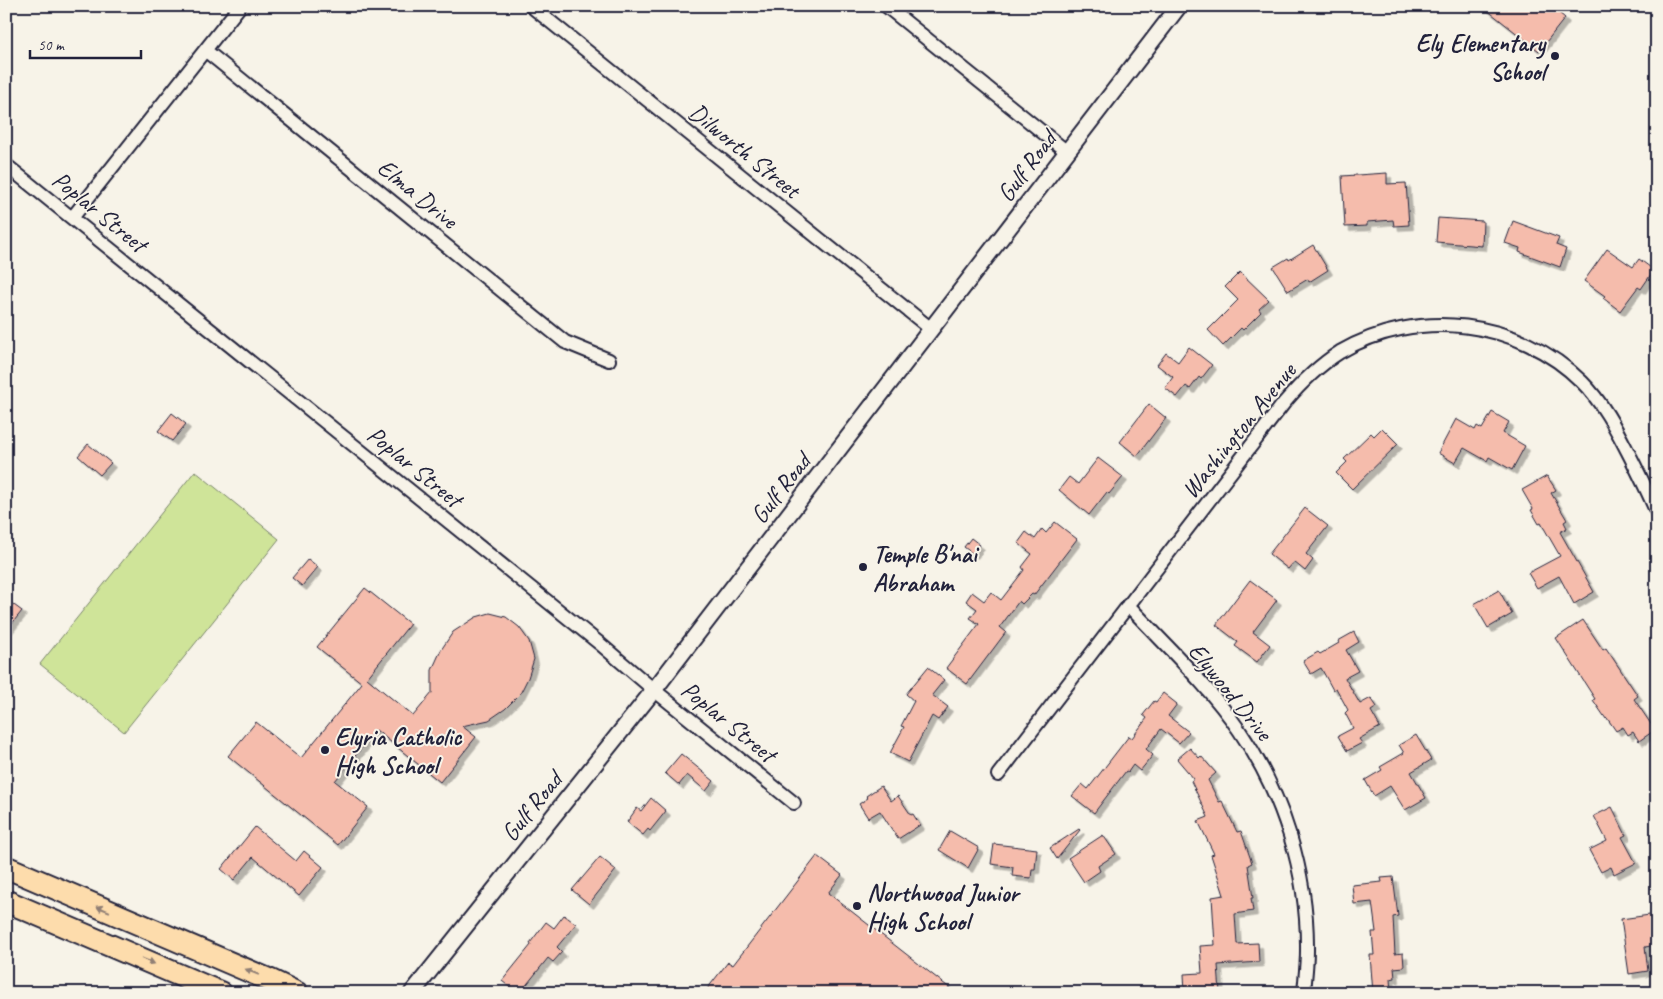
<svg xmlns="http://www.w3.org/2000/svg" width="1663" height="999" font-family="Caveat,sans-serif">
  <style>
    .green { fill: #cfe499; stroke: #78836a }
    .building { fill: #f5bcac; stroke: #22223b; filter: url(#shadow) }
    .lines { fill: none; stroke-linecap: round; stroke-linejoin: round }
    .minor-casing { stroke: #22223b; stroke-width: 16 }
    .tertiary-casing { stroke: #22223b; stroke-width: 19 }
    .trunk-casing { stroke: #22223b; stroke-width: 25 }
    .minor { stroke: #f7f3e8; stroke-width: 12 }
    .tertiary { stroke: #f7f3e8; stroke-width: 15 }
    .trunk { stroke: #fddcac; stroke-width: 21 }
    .oneway { fill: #907f74 }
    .poi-dot { fill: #22223b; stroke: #f7f3e8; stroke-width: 2 }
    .labels { text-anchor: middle; stroke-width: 4; stroke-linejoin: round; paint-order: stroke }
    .poi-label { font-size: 25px; font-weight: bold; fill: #22223b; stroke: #f7f3e8; text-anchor: start }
    .street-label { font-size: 25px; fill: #22223b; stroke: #f7f3e8 }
  </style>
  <defs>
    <filter id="shadow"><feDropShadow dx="4.5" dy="4.5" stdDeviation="0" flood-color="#0004"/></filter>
  </defs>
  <rect width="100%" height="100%" fill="#f7f3e8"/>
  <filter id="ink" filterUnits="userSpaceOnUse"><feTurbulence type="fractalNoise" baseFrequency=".02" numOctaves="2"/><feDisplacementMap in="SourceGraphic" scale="10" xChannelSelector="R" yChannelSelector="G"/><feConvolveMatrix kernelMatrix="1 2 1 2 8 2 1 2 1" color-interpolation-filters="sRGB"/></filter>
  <g filter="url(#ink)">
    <!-- green -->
    <path class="green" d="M 195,471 L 279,539 L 124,732 L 40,664 Z"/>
    <!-- building -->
    <path class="building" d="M 1482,6 L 1551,6 L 1565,18 L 1539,51 Z
      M 1387,173 L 1387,184 L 1406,183 L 1409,225 L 1394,226 L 1393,220 L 1367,222 L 1367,226 L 1345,227 L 1342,176 Z
      M 1438,218 L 1483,221 L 1482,246 L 1436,242 Z
      M 1513,221 L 1559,238 L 1556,245 L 1566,249 L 1560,267 L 1519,252 L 1520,248 L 1505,243 Z
      M 1313,245 L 1328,270 L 1309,282 L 1308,279 L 1288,291 L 1273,267 L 1288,258 L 1289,260 Z
      M 1607,249 L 1633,267 L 1639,259 L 1654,270 L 1641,289 L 1638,287 L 1620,311 L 1603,298 L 1605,296 L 1584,281 Z
      M 1240,272 L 1269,300 L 1259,309 L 1261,312 L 1243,330 L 1241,328 L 1223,346 L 1208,330 L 1238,300 L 1225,287 Z
      M 1189,347 L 1212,365 L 1201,379 L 1199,377 L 1190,389 L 1186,386 L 1177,397 L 1165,388 L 1173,377 L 1157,365 L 1166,353 L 1178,362 Z
      M 1149,404 L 1166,418 L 1137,456 L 1120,442 Z
      M 1492,412 L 1509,422 L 1503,433 L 1525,446 L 1512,470 L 1489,457 L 1487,461 L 1464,448 L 1455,463 L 1438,453 L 1456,419 L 1475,430 L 1477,426 L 1482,429 Z
      M 172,413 L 186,424 L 172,441 L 158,431 Z
      M 1382,428 L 1398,444 L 1352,489 L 1336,473 L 1347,462 L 1344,459 L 1371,433 L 1374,436 Z
      M 88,444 L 111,463 L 100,475 L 78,456 Z
      M 1098,458 L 1123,477 L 1109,494 L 1107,492 L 1089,515 L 1059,490 L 1069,477 L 1078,484 Z
      M 1547,476 L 1556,490 L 1551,493 L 1567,520 L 1564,522 L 1567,528 L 1560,532 L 1594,592 L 1574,604 L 1559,576 L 1537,588 L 1528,573 L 1560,556 L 1541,523 L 1539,524 L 1531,510 L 1533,509 L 1522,490 Z
      M 1305,508 L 1328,526 L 1306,554 L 1313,560 L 1305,571 L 1294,562 L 1288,569 L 1269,554 Z
      M 1055,522 L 1077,539 L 1034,595 L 1032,594 L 1022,604 L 1019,601 L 1000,627 L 1006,632 L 967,684 L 946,668 L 979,624 L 970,618 L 977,609 L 966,601 L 972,592 L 984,601 L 991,592 L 1001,600 L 1024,570 L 1022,567 L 1032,554 L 1018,543 L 1026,532 L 1035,539 L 1042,529 L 1046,533 Z
      M 971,538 L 980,545 L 973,554 L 964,547 Z
      M 308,559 L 318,567 L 302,586 L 292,578 Z
      M 1250,580 L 1277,600 L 1253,632 L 1270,645 L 1257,662 L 1235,646 L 1238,642 L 1216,625 Z
      M 365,588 L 410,624 L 367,678 L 413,716 L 432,693 L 432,670 L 441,650 L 453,632 L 476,617 L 490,613 L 506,617 L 519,627 L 529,641 L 534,659 L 528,678 L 520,694 L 505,709 L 489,720 L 462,726 L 476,737 L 440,782 L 376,730 L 335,781 L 368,807 L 338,845 L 228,756 L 256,722 L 301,758 L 362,683 L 317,647 Z
      M 1499,590 L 1512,614 L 1488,628 L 1474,604 Z
      M 6,599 L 22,611 L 6,631 Z
      M 1583,620 L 1603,650 L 1606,648 L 1638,696 L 1634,699 L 1655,730 L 1639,741 L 1633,732 L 1628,735 L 1623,727 L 1616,731 L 1607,718 L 1606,719 L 1593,700 L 1595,699 L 1556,638 Z
      M 1354,632 L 1359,642 L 1346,650 L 1358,671 L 1345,678 L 1360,704 L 1371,698 L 1377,707 L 1371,711 L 1380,727 L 1359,739 L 1362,743 L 1347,751 L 1338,736 L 1353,728 L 1345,713 L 1348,710 L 1336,688 L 1333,690 L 1321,668 L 1311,674 L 1303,661 L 1318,652 L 1320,654 L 1339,643 L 1338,641 Z
      M 928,667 L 944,680 L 932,695 L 948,707 L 938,720 L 932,716 L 908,762 L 890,753 L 904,727 L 901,726 L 914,701 L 906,694 Z
      M 1163,693 L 1177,704 L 1168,716 L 1189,732 L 1179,743 L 1161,729 L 1146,749 L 1153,755 L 1140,771 L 1133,765 L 1128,772 L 1126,771 L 1094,813 L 1072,796 L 1082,784 L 1088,789 L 1129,736 L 1132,738 L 1147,718 L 1143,715 L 1154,701 L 1156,702 Z
      M 1416,735 L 1431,760 L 1411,772 L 1426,798 L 1405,810 L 1390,786 L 1374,796 L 1365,780 L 1382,770 L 1380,767 L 1404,753 L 1399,745 Z
      M 1190,748 L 1199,758 L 1201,756 L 1216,773 L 1208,780 L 1219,802 L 1222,801 L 1237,832 L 1241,831 L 1252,863 L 1248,865 L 1253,898 L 1251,898 L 1253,911 L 1235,914 L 1237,944 L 1258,943 L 1259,962 L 1218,965 L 1220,993 L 1185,993 L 1184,974 L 1202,973 L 1200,946 L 1215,945 L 1212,897 L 1224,895 L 1211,855 L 1214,854 L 1198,821 L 1208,817 L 1191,781 L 1194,779 L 1177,759 Z
      M 681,754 L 714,781 L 706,791 L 687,775 L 679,785 L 665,773 Z
      M 881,786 L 891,801 L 898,796 L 911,815 L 913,814 L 920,825 L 898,839 L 880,811 L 868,818 L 859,804 L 868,798 L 866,796 Z
      M 651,798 L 666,811 L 650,831 L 648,829 L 643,835 L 627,822 L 637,808 L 641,811 Z
      M 1612,807 L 1626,835 L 1622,837 L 1636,863 L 1614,874 L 1611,867 L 1601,872 L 1589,850 L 1607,841 L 1594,816 Z
      M 255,827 L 296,861 L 304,851 L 323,867 L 299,896 L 253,857 L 234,880 L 221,869 Z
      M 1079,829 L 1080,830 L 1057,859 L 1050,848 Z
      M 950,831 L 979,848 L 968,868 L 939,850 Z
      M 1103,835 L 1116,854 L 1098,866 L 1100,871 L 1084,882 L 1068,858 Z
      M 994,844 L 1037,849 L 1035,869 L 1032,869 L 1031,878 L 1012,876 L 1013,867 L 991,864 Z
      M 817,856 L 842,875 L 828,893 L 956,993 L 704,993 L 728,962 L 733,965 Z
      M 600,857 L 616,870 L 589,904 L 572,890 Z
      M 1393,877 L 1398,916 L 1393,917 L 1395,954 L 1403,953 L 1404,967 L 1394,968 L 1395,978 L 1390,979 L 1391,993 L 1373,993 L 1370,955 L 1374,955 L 1372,932 L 1376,932 L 1372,902 L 1354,904 L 1352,885 L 1382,882 L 1381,878 Z
      M 1657,914 L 1657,945 L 1645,947 L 1648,971 L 1629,974 L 1621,919 Z
      M 564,915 L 576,924 L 557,947 L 562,952 L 553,962 L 548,958 L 520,993 L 517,993 L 502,981 L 531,945 L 530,943 L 546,922 L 554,928 Z"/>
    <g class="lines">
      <defs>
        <path id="minor" d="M 531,6 L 931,329
          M 886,6 L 1067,152
          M 205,50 L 565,342 L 609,360
          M 6,165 L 599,643 L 654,690 L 794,803
          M 72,218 L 240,6
          M 1128,605 C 1165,645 1209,686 1239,730 C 1283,794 1308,873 1307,951 C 1307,965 1305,979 1304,993
          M 998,775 L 1284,403 C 1301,383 1318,366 1340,352 C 1416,307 1519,319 1582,382 C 1604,404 1617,431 1631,458 C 1640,476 1649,494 1657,513"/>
        <path id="tertiary" d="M 412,993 L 654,690 L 1179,6"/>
        <path id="trunk" d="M 6,867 L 272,981 L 297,993
          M 6,901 L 221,993"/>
      </defs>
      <!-- minor casing -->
      <use href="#minor" class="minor-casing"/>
      <!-- tertiary casing -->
      <use href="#tertiary" class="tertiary-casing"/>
      <!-- trunk casing -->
      <use href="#trunk" class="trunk-casing"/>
      <!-- minor -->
      <use href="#minor" class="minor"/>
      <!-- tertiary -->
      <use href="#tertiary" class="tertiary"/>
      <!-- trunk -->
      <use href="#trunk" class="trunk"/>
    </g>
    <!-- one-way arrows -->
    <defs><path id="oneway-solid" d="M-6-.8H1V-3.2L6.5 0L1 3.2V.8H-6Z" transform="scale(1.25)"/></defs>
    <g class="oneway">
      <use href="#oneway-solid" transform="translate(103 909) rotate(-157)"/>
      <use href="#oneway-solid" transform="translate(148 961) rotate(23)"/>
      <use href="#oneway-solid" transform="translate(252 972) rotate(-157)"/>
    </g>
  </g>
  <!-- markers -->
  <g class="poi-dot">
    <circle cx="1555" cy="56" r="5"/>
    <circle cx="863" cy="567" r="5"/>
    <circle cx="325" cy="750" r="5"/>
    <circle cx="857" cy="906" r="5"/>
  </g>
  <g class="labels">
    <!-- poi labels -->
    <g class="poi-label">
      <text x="1545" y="51" text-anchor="end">Ely Elementary<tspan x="1545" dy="29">School</tspan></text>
      <text x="873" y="562">Temple B'nai<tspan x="873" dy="29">Abraham</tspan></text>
      <text x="335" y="745">Elyria Catholic<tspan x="335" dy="29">High School</tspan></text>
      <text x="867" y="901">Northwood Junior<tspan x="867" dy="29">High School</tspan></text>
    </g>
    <!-- street labels -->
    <g class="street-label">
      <text transform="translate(745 150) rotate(39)" y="9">Dilworth Street</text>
      <text transform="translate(1026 166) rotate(-53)" y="9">Gulf Road</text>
      <text transform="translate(418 193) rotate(39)" y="9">Elma Drive</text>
      <text transform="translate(100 211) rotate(39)" y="9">Poplar Street</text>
      <text transform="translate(1238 430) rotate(-51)" y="9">Washington Avenue</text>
      <text transform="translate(415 466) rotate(39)" y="9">Poplar Street</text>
      <text transform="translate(780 488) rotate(-52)" y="9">Gulf Road</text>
      <text transform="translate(1231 691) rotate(51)" y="9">Elywood Drive</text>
      <text transform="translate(729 721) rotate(39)" y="9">Poplar Street</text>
      <text transform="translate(531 806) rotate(-51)" y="9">Gulf Road</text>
    </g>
  </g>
  <!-- margin -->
  <rect width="1663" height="999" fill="none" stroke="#f7f3e8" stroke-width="25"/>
  <rect x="12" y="12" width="1638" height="974" fill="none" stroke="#22223b" stroke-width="2" filter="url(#ink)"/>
  <!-- scale -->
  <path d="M30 50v8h111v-8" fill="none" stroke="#22223b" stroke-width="2.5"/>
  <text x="38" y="50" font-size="15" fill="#22223b" stroke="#f7f3e8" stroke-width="4" paint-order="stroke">50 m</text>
</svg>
